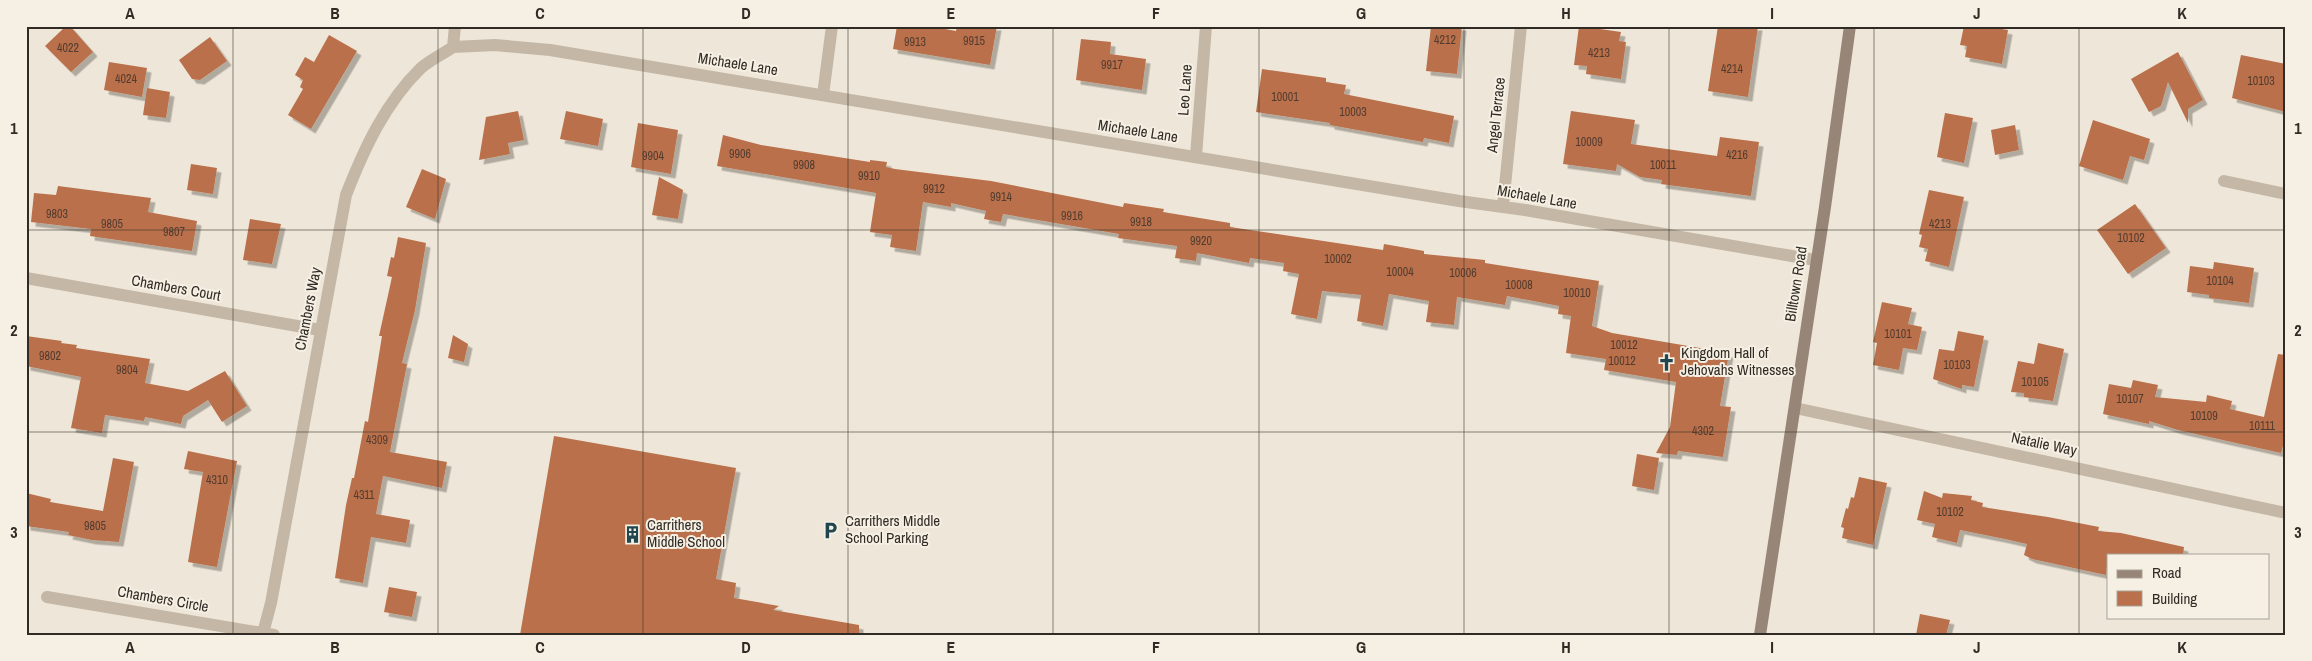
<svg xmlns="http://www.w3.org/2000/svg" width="2312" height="661" font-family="'Archivo Narrow',sans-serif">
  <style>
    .building { fill: #b9704b; filter: url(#shadow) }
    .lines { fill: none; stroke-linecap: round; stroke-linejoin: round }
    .street { stroke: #c4b7a6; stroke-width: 12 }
    .secondary { stroke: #978678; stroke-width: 12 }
    .grid { fill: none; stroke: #312b26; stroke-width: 1; stroke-opacity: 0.55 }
    .labels { text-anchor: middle; stroke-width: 4; stroke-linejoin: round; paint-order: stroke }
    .number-label { font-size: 12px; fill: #533c2f }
    .street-label { font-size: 15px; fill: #312b26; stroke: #f6f0e4 }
    .poi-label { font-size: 15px; fill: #312b26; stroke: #f6f0e4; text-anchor: start }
    .neatline { fill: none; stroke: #312b26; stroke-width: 2 }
    .grid-label { font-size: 16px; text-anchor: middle; font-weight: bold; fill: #312b26 }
  </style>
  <defs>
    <filter id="shadow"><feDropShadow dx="4.5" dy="4.5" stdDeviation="0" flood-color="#0004"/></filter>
  </defs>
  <rect width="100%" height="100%" fill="#eee6d8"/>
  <!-- building -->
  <path class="building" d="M 66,26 L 70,26 L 93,52 L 71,72 L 45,46 Z
    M 897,26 L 929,26 L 956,31 L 957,26 L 997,26 L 990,65 L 893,49 Z
    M 1431,26 L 1462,26 L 1457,74 L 1426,71 Z
    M 1579,26 L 1621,32 L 1619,41 L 1626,42 L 1621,79 L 1586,74 L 1587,66 L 1574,65 Z
    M 1718,26 L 1758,26 L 1748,97 L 1708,91 Z
    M 1964,26 L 1983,26 L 2008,30 L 2002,64 L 1965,57 L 1967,46 L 1960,45 Z
    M 329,35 L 357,51 L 311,129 L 288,115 L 303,89 L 300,87 L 303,80 L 295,75 L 305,57 L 314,62 Z
    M 210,37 L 227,61 L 200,80 L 192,79 L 179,60 Z
    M 1081,39 L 1111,42 L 1110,54 L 1146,59 L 1142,90 L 1076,80 Z
    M 2178,52 L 2203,100 L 2188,109 L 2188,123 L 2168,82 L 2161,106 L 2149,112 L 2131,79 Z
    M 2241,55 L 2286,64 L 2286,112 L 2232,98 Z
    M 109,62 L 147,68 L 142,97 L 104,90 Z
    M 1262,69 L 1326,78 L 1326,82 L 1346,85 L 1344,94 L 1454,116 L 1449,143 L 1424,138 L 1423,142 L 1330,125 L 1330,123 L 1256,112 Z
    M 147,88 L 170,92 L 166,118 L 143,115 Z
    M 518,111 L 524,140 L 508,143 L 510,154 L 479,160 L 486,117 Z
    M 566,111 L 603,119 L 598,146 L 560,139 Z
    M 1571,111 L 1635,120 L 1631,144 L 1717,156 L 1720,137 L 1759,142 L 1751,196 L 1661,184 L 1662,180 L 1640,177 L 1617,164 L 1616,171 L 1563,164 Z
    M 1945,113 L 1973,118 L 1964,163 L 1937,157 Z
    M 2093,120 L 2150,139 L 2144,160 L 2130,156 L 2123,180 L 2079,166 Z
    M 638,123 L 678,130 L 671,174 L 631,167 Z
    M 2015,125 L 2019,150 L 1995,155 L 1991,130 Z
    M 723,135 L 761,145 L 870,162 L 870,160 L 887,162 L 886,167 L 895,169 L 991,181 L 1123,207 L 1124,203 L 1164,209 L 1163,212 L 1230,223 L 1230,227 L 1383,250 L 1384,244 L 1424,251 L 1424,254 L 1485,260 L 1485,263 L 1599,281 L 1592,326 L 1612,333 L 1729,353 L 1720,406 L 1731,407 L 1723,457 L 1678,451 L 1677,455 L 1656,453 L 1670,427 L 1676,382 L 1604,370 L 1606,359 L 1566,353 L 1571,316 L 1558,314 L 1559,306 L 1507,296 L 1505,305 L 1457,297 L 1454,325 L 1426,322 L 1429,301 L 1389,294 L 1383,326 L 1357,321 L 1361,295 L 1322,291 L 1317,319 L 1291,314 L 1299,274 L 1283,271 L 1284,263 L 1250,258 L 1249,263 L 1197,253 L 1196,261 L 1175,258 L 1177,246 L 1118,238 L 1119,234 L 1003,214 L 1001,222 L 984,219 L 986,211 L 951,203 L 951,207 L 923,202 L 916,251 L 890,247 L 892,235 L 870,232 L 876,193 L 717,166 Z
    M 191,164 L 217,168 L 213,194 L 187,190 Z
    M 422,169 L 446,179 L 435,219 L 406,207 Z
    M 659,177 L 683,190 L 678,219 L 652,215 Z
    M 58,186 L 151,198 L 148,212 L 197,221 L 192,251 L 90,236 L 91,229 L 31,222 L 34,193 L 56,195 Z
    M 1929,190 L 1964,197 L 1949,267 L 1925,261 L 1928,249 L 1919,247 L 1922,235 L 1919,234 Z
    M 2135,204 L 2166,248 L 2128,274 L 2097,230 Z
    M 250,219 L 281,224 L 272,264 L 243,260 Z
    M 398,237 L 426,243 L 415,310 L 402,363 L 407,364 L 390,452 L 447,462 L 442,488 L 383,476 L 376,514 L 410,520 L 406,543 L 371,537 L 363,583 L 335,578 L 346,505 L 352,478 L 354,478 L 365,421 L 368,422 L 382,336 L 379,336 L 392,277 L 387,276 L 391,257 L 394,258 Z
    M 2214,262 L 2254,268 L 2249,303 L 2209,298 L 2209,295 L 2187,292 L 2190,266 L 2213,269 Z
    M 1882,302 L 1912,308 L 1908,324 L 1922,327 L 1917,350 L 1903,348 L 1899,370 L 1873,365 L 1877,343 L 1873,342 Z
    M 1958,331 L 1984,336 L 1974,387 L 1962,385 L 1962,389 L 1933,379 L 1939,349 L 1954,351 Z
    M 453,335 L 468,344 L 464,362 L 448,358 Z
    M 26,336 L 62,341 L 61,343 L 77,345 L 76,348 L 150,359 L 145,383 L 188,391 L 225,371 L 247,406 L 222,422 L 208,400 L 183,416 L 181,424 L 145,417 L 144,421 L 105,415 L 102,433 L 71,428 L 81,377 L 26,366 Z
    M 2038,343 L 2064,349 L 2053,401 L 2024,397 L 2024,393 L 2011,392 L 2018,361 L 2034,364 Z
    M 2278,354 L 2286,355 L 2286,435 L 2281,453 L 2178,430 L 2149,421 L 2149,424 L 2103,414 L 2109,384 L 2131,388 L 2133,380 L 2158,385 L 2155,397 L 2206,402 L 2207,395 L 2232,401 L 2230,409 L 2264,417 Z
    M 554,436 L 736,468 L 716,579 L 736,583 L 734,598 L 779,606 L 773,610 L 859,625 L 859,635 L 520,635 Z
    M 188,451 L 237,461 L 217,567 L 188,562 L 203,472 L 184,469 Z
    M 1637,454 L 1659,458 L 1654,490 L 1632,486 Z
    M 113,458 L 134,462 L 119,542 L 92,540 L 68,535 L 69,532 L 26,526 L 26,493 L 51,499 L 50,502 L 103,511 Z
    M 1859,477 L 1887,483 L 1873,545 L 1842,538 L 1844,528 L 1841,527 L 1846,508 L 1848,509 L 1851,497 L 1854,498 Z
    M 1924,491 L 1942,498 L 1943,493 L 1972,496 L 1971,500 L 1983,503 L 1982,507 L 2048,517 L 2099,527 L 2098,531 L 2121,533 L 2184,547 L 2183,555 L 2108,555 L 2106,575 L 2032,559 L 2024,555 L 2027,544 L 2005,539 L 1960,530 L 1957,543 L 1932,537 L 1935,524 L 1917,520 Z
    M 389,587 L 417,592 L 412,617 L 384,612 Z
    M 1920,614 L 1950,620 L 1946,635 L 1916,635 Z"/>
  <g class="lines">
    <!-- street -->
    <path class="street" d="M 453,47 L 495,45 L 550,50 L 1459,201 L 1525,210 L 1815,260
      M 823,95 L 832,26
      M 1196,156 L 1206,26
      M 2224,181 L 2286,194
      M 1503,206 L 1521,26
      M 26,278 L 320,330
      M 1795,408 L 2286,513
      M 47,597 L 274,635
      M 263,633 L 271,603 L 346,195 C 364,149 385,103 421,68 C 430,60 443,54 453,47 L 455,26"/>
    <!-- secondary -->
    <path class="secondary" d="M 1760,635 L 1825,207 L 1850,26"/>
  </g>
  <!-- grid -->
  <path class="grid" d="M 233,26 L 233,635M 438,26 L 438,635M 643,26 L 643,635M 848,26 L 848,635M 1053,26 L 1053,635M 1259,26 L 1259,635M 1464,26 L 1464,635M 1669,26 L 1669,635M 1874,26 L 1874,635M 2079,26 L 2079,635M 26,230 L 2286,230M 26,432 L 2286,432"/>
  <!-- icons -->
  <defs>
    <symbol id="church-bare" viewBox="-9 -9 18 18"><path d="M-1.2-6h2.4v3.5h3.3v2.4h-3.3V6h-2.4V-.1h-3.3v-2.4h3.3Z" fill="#20474e" stroke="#f6f0e4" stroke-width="2.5" paint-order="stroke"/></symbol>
    <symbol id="parking-bare" viewBox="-9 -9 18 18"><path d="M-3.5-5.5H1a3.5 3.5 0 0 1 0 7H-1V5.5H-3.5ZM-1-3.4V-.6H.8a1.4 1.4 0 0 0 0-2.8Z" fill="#20474e" stroke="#f6f0e4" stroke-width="2.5" paint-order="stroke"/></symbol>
    <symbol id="building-bare" viewBox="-9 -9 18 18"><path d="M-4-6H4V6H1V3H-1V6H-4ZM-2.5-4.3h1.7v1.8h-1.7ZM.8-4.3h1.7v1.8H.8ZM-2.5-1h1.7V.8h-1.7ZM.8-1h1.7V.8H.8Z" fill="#20474e" stroke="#f6f0e4" stroke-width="2.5" paint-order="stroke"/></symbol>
  </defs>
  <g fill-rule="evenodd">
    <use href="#church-bare" x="1654" y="350" width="25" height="25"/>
    <use href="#parking-bare" x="818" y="518" width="25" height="25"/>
    <use href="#building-bare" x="620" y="522" width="25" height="25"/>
  </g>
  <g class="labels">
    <!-- number labels -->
    <g class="number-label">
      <text x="1445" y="44">4212</text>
      <text x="974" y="45">9915</text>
      <text x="915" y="46">9913</text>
      <text x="68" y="52">4022</text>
      <text x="1599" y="57">4213</text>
      <text x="1112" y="69">9917</text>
      <text x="1732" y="73">4214</text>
      <text x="126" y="83">4024</text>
      <text x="2261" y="85">10103</text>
      <text x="1285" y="101">10001</text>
      <text x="1353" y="116">10003</text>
      <text x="1589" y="146">10009</text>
      <text x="740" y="158">9906</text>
      <text x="1737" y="159">4216</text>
      <text x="653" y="160">9904</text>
      <text x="804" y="169">9908</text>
      <text x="1663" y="169">10011</text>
      <text x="869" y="180">9910</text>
      <text x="934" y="193">9912</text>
      <text x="1001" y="201">9914</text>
      <text x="57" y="218">9803</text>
      <text x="1072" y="220">9916</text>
      <text x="1141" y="226">9918</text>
      <text x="112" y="228">9805</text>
      <text x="1940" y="228">4213</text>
      <text x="174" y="236">9807</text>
      <text x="2131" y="242">10102</text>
      <text x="1201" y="245">9920</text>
      <text x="1338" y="263">10002</text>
      <text x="1400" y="276">10004</text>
      <text x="1463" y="277">10006</text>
      <text x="2220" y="285">10104</text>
      <text x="1519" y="289">10008</text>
      <text x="1577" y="297">10010</text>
      <text x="1898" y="338">10101</text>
      <text x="1624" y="349">10012</text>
      <text x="50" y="360">9802</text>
      <text x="1622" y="365">10012</text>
      <text x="1957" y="369">10103</text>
      <text x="127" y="374">9804</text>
      <text x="2035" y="386">10105</text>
      <text x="2130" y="403">10107</text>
      <text x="2204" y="420">10109</text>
      <text x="2262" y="430">10111</text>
      <text x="1703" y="435">4302</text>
      <text x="377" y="444">4309</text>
      <text x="217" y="484">4310</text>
      <text x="364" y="499">4311</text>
      <text x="1950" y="516">10102</text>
      <text x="95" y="530">9805</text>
    </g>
    <!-- street labels -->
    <g class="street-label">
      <text transform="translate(738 64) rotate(9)" y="5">Michaele Lane</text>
      <text transform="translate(1185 90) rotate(-86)" y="5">Leo Lane</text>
      <text transform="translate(1496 115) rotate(-84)" y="5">Angel Terrace</text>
      <text transform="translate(1138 131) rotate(9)" y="5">Michaele Lane</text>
      <text transform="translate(1537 197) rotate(10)" y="5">Michaele Lane</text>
      <text transform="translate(1796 284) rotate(-81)" y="5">Billtown Road</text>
      <text transform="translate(176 288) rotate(10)" y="5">Chambers Court</text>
      <text transform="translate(308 309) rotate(-79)" y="5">Chambers Way</text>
      <text transform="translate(2044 444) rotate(12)" y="5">Natalie Way</text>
      <text transform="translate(163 599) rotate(10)" y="5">Chambers Circle</text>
    </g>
    <!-- poi labels -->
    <g class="poi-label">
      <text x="1681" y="358">Kingdom Hall of<tspan x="1681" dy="17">Jehovahs Witnesses</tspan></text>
      <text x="845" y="526">Carrithers Middle<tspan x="845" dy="17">School Parking</tspan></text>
      <text x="647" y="530">Carrithers<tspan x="647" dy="17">Middle School</tspan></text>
    </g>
  </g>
  <!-- border -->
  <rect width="2312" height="661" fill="none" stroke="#f6f0e4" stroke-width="55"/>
  <!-- legend -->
  <rect x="2107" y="554" width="162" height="65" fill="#f6f0e4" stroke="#a7a198"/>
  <rect x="2117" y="570" width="25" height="8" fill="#978678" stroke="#a7a198"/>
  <text x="2152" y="578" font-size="15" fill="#312b26">Road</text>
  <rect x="2117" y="591" width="25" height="15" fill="#b9704b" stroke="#a7a198"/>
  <text x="2152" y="604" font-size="15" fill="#312b26">Building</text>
  <rect x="28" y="28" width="2256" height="606" class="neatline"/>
  <g class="grid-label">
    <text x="130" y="19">A</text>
    <text x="335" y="19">B</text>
    <text x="540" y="19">C</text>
    <text x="746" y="19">D</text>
    <text x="951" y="19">E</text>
    <text x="1156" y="19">F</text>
    <text x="1361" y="19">G</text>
    <text x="1566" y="19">H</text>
    <text x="1772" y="19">I</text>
    <text x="1977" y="19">J</text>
    <text x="2182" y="19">K</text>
    <text x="14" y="134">1</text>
    <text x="2298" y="134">1</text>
    <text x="14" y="336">2</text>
    <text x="2298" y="336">2</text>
    <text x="14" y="538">3</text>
    <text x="2298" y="538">3</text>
    <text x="130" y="653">A</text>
    <text x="335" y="653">B</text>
    <text x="540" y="653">C</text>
    <text x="746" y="653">D</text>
    <text x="951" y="653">E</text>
    <text x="1156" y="653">F</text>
    <text x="1361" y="653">G</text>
    <text x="1566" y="653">H</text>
    <text x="1772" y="653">I</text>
    <text x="1977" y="653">J</text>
    <text x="2182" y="653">K</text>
  </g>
</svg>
